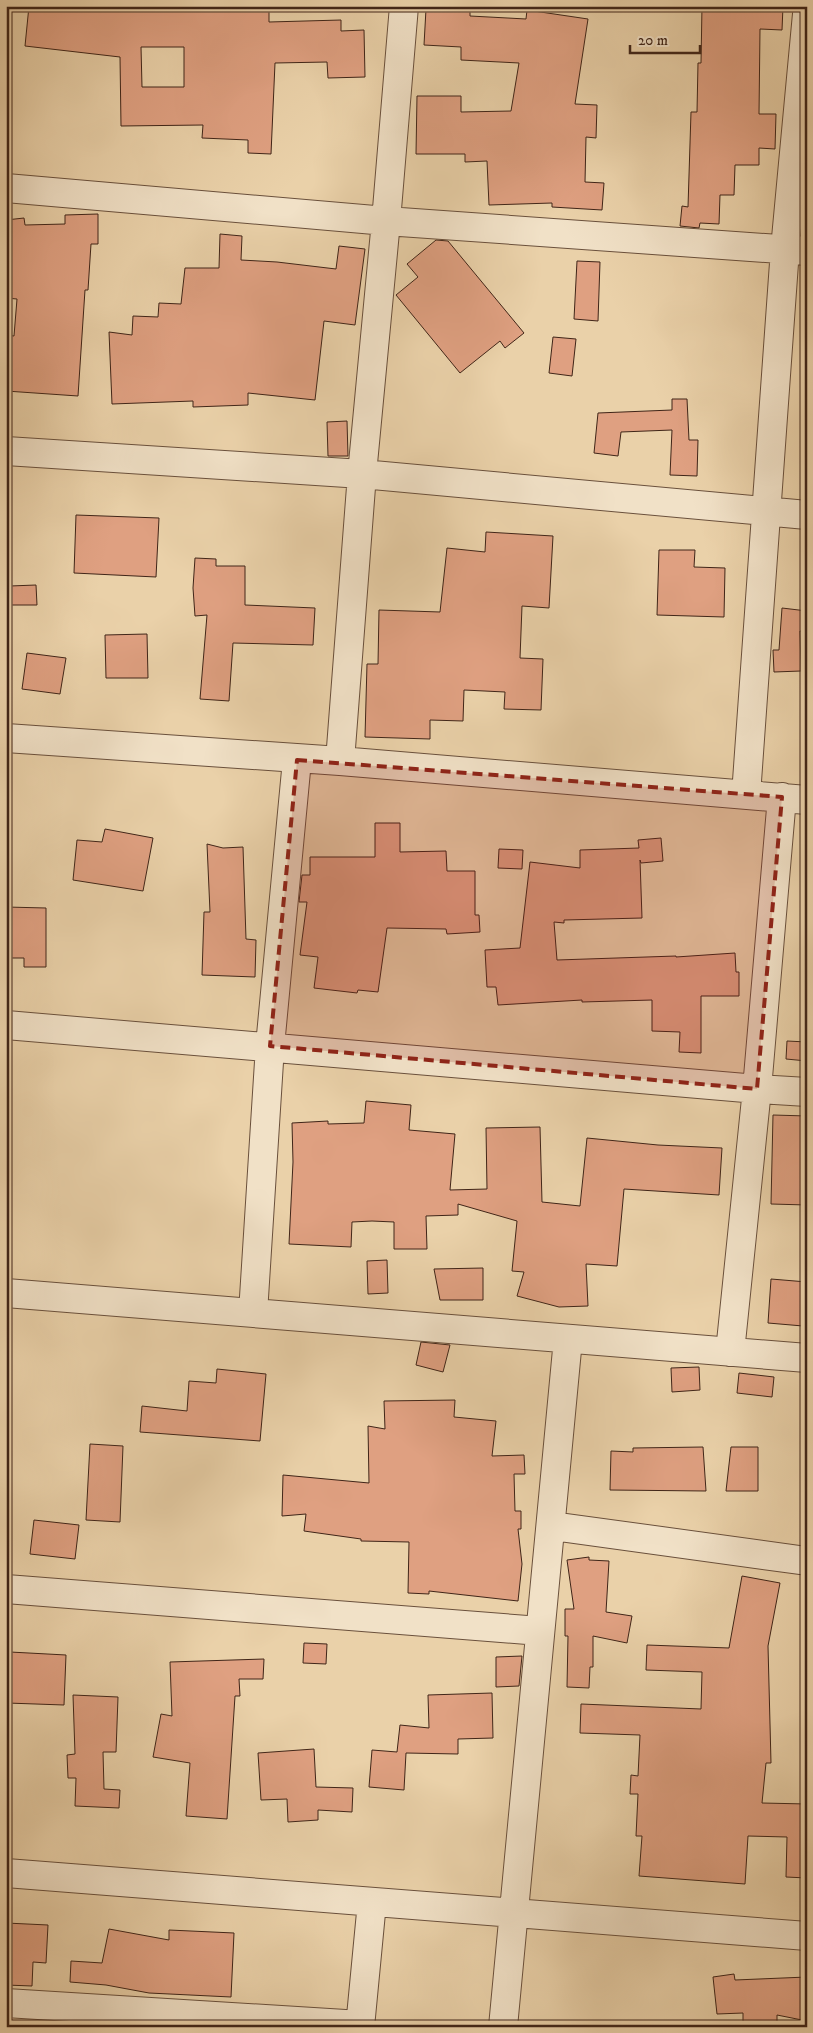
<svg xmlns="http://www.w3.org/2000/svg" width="813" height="2033" font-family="'IM FELL DW Pica',serif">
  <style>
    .building { fill: #dfa081; stroke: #402518; fill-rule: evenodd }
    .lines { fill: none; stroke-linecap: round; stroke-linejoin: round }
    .minor-casing { stroke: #6a503c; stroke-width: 30 }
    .minor { stroke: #f1e1c7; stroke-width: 28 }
    .marked { fill: #8f2418; fill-opacity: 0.2; stroke: #8f2418; stroke-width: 4; stroke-dasharray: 10 6; stroke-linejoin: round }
  </style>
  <rect width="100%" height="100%" fill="#ead1a9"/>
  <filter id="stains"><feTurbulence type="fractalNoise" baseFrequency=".004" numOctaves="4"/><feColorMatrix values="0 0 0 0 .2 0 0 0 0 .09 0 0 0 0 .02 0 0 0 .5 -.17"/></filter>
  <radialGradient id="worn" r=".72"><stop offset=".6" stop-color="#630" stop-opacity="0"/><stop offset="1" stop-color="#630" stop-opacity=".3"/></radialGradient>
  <!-- building -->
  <path class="building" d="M 29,6 L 110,6 L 109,10 L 170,11 L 171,8 L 189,10 L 190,6 L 269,6 L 269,22 L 341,20 L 341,31 L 364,30 L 365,77 L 328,78 L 327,62 L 275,63 L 271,154 L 248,153 L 248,140 L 202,138 L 203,125 L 121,126 L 120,57 L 25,46 ZM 141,47 L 184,47 L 184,87 L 142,87 Z
    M 702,6 L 783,6 L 782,30 L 760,29 L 759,114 L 776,114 L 775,149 L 759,148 L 759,165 L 735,165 L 734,195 L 720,195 L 719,224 L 700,223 L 699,228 L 680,226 L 682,206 L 688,207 L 691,112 L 697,112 L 698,63 L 701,63 Z
    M 426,9 L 470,11 L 470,16 L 526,19 L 527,10 L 588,19 L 575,104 L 597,105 L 596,138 L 586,137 L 585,182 L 604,183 L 602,210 L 552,207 L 552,203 L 489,205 L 487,161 L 465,162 L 465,154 L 416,154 L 417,96 L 461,96 L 461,112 L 511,111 L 519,63 L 461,60 L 461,47 L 424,45 Z
    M 98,214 L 98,244 L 91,244 L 88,290 L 85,290 L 78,396 L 6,391 L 6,335 L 14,336 L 17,299 L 6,298 L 6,220 L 24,218 L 25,225 L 65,224 L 65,215 Z
    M 220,234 L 242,236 L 241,260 L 277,262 L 336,269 L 339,246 L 365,249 L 355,325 L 324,321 L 315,400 L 248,393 L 248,405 L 193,407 L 193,401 L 112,404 L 109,332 L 132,335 L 133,316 L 158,317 L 159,303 L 181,304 L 185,268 L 219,268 Z
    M 436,240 L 448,241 L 524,333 L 505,348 L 500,341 L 460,373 L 396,295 L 418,277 L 407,264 Z
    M 577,261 L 600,262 L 598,321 L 574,319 Z
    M 553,337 L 576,339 L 572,376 L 549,373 Z
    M 672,399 L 687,399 L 689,440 L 698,440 L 697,476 L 670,475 L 672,430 L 621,432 L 618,456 L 594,453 L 598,413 L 672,410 Z
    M 347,421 L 348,456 L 328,456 L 327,422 Z
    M 76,515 L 159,518 L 156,577 L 74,573 Z
    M 486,532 L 553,536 L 549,608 L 522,606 L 520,658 L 543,659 L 541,710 L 504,709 L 505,692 L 464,690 L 463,721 L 430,720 L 430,739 L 365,737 L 367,664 L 378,664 L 379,610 L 440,612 L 447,548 L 485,552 Z
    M 659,550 L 695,550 L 694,567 L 725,568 L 724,617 L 657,615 Z
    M 195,558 L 216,559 L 216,566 L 245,566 L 245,605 L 315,608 L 313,645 L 233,643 L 229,701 L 200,699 L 207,615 L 195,616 L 193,588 Z
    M 36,585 L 37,605 L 10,605 L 10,586 Z
    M 782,608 L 807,611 L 807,632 L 800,631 L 801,671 L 774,672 L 773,650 L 779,650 Z
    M 147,634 L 148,678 L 106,678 L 105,635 Z
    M 27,653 L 66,658 L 60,694 L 22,689 Z
    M 375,823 L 400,823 L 400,852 L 446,851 L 447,871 L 475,871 L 475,915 L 479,915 L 480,932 L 447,934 L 446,929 L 387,928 L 378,992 L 358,990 L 357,993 L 314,988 L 318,957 L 300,955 L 307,902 L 299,902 L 302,875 L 310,875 L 310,857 L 375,857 Z
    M 105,829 L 153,838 L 143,891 L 73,880 L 77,840 L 102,842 Z
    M 661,838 L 663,861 L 641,863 L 640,860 L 642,918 L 564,920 L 564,923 L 554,922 L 557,960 L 676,956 L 676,957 L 735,953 L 736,972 L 739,972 L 739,996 L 701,996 L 701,1053 L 679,1052 L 680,1032 L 652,1031 L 652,1000 L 582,1002 L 582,1000 L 498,1005 L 496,987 L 487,987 L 485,950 L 520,948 L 530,862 L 580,868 L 580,850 L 639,848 L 638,840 Z
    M 207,844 L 223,848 L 243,847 L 246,939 L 256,940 L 255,977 L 202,975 L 204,912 L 210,912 Z
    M 499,849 L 523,850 L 522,869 L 498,868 Z
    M 6,907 L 46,908 L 46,967 L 24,967 L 24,958 L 6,958 Z
    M 787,1041 L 807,1042 L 807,1061 L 786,1059 Z
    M 366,1101 L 411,1105 L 409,1130 L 455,1134 L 450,1190 L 487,1189 L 486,1128 L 540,1127 L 542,1202 L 580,1206 L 587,1138 L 658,1145 L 722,1148 L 719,1195 L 624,1189 L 617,1266 L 586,1264 L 588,1306 L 559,1307 L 517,1296 L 524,1272 L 512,1271 L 517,1221 L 458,1204 L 458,1215 L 426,1216 L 427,1249 L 394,1249 L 394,1222 L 372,1221 L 352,1222 L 351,1247 L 289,1244 L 293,1162 L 292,1123 L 328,1121 L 328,1124 L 364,1123 Z
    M 773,1115 L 807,1116 L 807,1205 L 771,1204 Z
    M 387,1260 L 388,1293 L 368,1294 L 367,1261 Z
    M 483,1268 L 483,1300 L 440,1300 L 434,1269 Z
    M 771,1279 L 807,1282 L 803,1326 L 768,1323 Z
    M 421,1342 L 450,1345 L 443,1372 L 416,1365 Z
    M 699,1367 L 700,1390 L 672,1392 L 671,1368 Z
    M 217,1369 L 266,1374 L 260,1441 L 140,1432 L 142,1406 L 187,1411 L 189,1381 L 216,1383 Z
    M 739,1373 L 774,1377 L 772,1397 L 737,1393 Z
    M 455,1400 L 454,1417 L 496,1421 L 492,1456 L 524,1455 L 525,1474 L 514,1474 L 515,1511 L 521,1511 L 521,1529 L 518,1529 L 522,1564 L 518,1601 L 429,1591 L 429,1594 L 408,1593 L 409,1542 L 361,1541 L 361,1539 L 304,1531 L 306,1514 L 282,1516 L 283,1475 L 369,1483 L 368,1426 L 385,1429 L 384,1401 Z
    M 90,1444 L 123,1446 L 120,1522 L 86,1520 Z
    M 703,1447 L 706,1491 L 610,1490 L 611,1451 L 633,1452 L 633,1448 Z
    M 731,1447 L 758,1447 L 758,1491 L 726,1491 Z
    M 34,1520 L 79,1525 L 75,1559 L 30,1554 Z
    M 589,1557 L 589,1560 L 609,1561 L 606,1612 L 632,1616 L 627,1643 L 593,1636 L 593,1667 L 590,1667 L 589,1688 L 567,1687 L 568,1636 L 565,1636 L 565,1609 L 574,1609 L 567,1560 Z
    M 742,1576 L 780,1583 L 768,1646 L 771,1763 L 766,1763 L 762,1803 L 807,1804 L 807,1878 L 786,1877 L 787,1837 L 748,1836 L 745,1884 L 639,1876 L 642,1836 L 636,1836 L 638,1794 L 630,1794 L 631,1775 L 638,1776 L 640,1735 L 580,1733 L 581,1704 L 701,1709 L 702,1672 L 646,1670 L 647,1645 L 729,1648 Z
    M 304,1643 L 327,1644 L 326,1664 L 303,1663 Z
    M 10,1652 L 66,1655 L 64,1705 L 7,1703 Z
    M 522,1656 L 519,1686 L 496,1687 L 496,1657 Z
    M 264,1659 L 263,1679 L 239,1679 L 240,1696 L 235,1696 L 227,1819 L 186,1816 L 190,1763 L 153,1757 L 161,1714 L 172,1716 L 170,1662 Z
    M 492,1693 L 493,1738 L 458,1739 L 458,1754 L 406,1753 L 404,1790 L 369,1787 L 372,1750 L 397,1752 L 400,1725 L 429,1728 L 428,1695 Z
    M 73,1695 L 118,1697 L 116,1752 L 103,1752 L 104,1789 L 120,1790 L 119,1808 L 75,1806 L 76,1778 L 68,1778 L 67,1755 L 75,1754 Z
    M 314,1749 L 316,1787 L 353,1788 L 352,1812 L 318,1810 L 318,1820 L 288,1822 L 287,1799 L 261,1800 L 258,1753 Z
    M 6,1923 L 48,1925 L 46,1963 L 33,1962 L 32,1986 L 6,1985 Z
    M 109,1929 L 169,1940 L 169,1930 L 234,1933 L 231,1997 L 149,1993 L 106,1985 L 70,1982 L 71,1961 L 102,1963 Z
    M 734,1974 L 735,1980 L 807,1977 L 807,2021 L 777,2015 L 777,2027 L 743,2027 L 743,2013 L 717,2014 L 713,1977 Z"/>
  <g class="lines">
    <defs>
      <path id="minor" d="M 6,188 L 386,221 L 807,251
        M 6,451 L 362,474 L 807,515
        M 6,738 L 340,761 L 807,800
        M 340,761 L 362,474 L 386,221 L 404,6
        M 746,795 L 785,249 L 807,14
        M 6,1025 L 757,1089 L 807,1092
        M 6,1293 L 807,1358
        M 253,1313 L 270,1046 L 297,760
        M 730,1352 L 757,1089 L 782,797
        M 552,1526 L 807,1561
        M 6,1589 L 540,1631
        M 6,1873 L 807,1936
        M 6,2003 L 361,2025
        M 360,2027 L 372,1902
        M 503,2027 L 568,1339"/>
    </defs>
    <!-- minor casing -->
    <use href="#minor" class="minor-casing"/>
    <!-- minor -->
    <use href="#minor" class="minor"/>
  </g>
  <!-- marked area -->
  <path class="marked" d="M 297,760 L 782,797 L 757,1089 L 270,1046 Z"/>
  <!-- margin -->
  <rect width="813" height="2033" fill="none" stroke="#ead1a9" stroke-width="25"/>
  <rect x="8" y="8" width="798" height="2018" fill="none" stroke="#402518" stroke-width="2.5"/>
  <rect x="12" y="12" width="788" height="2008" fill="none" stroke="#402518"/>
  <!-- scale -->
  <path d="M630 45v8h70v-8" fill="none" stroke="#402518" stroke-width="2.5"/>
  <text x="638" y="45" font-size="15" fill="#402518" stroke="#f1e1c7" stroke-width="4" paint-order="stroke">20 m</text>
  <rect width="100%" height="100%" filter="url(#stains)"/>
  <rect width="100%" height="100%" fill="url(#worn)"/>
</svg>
